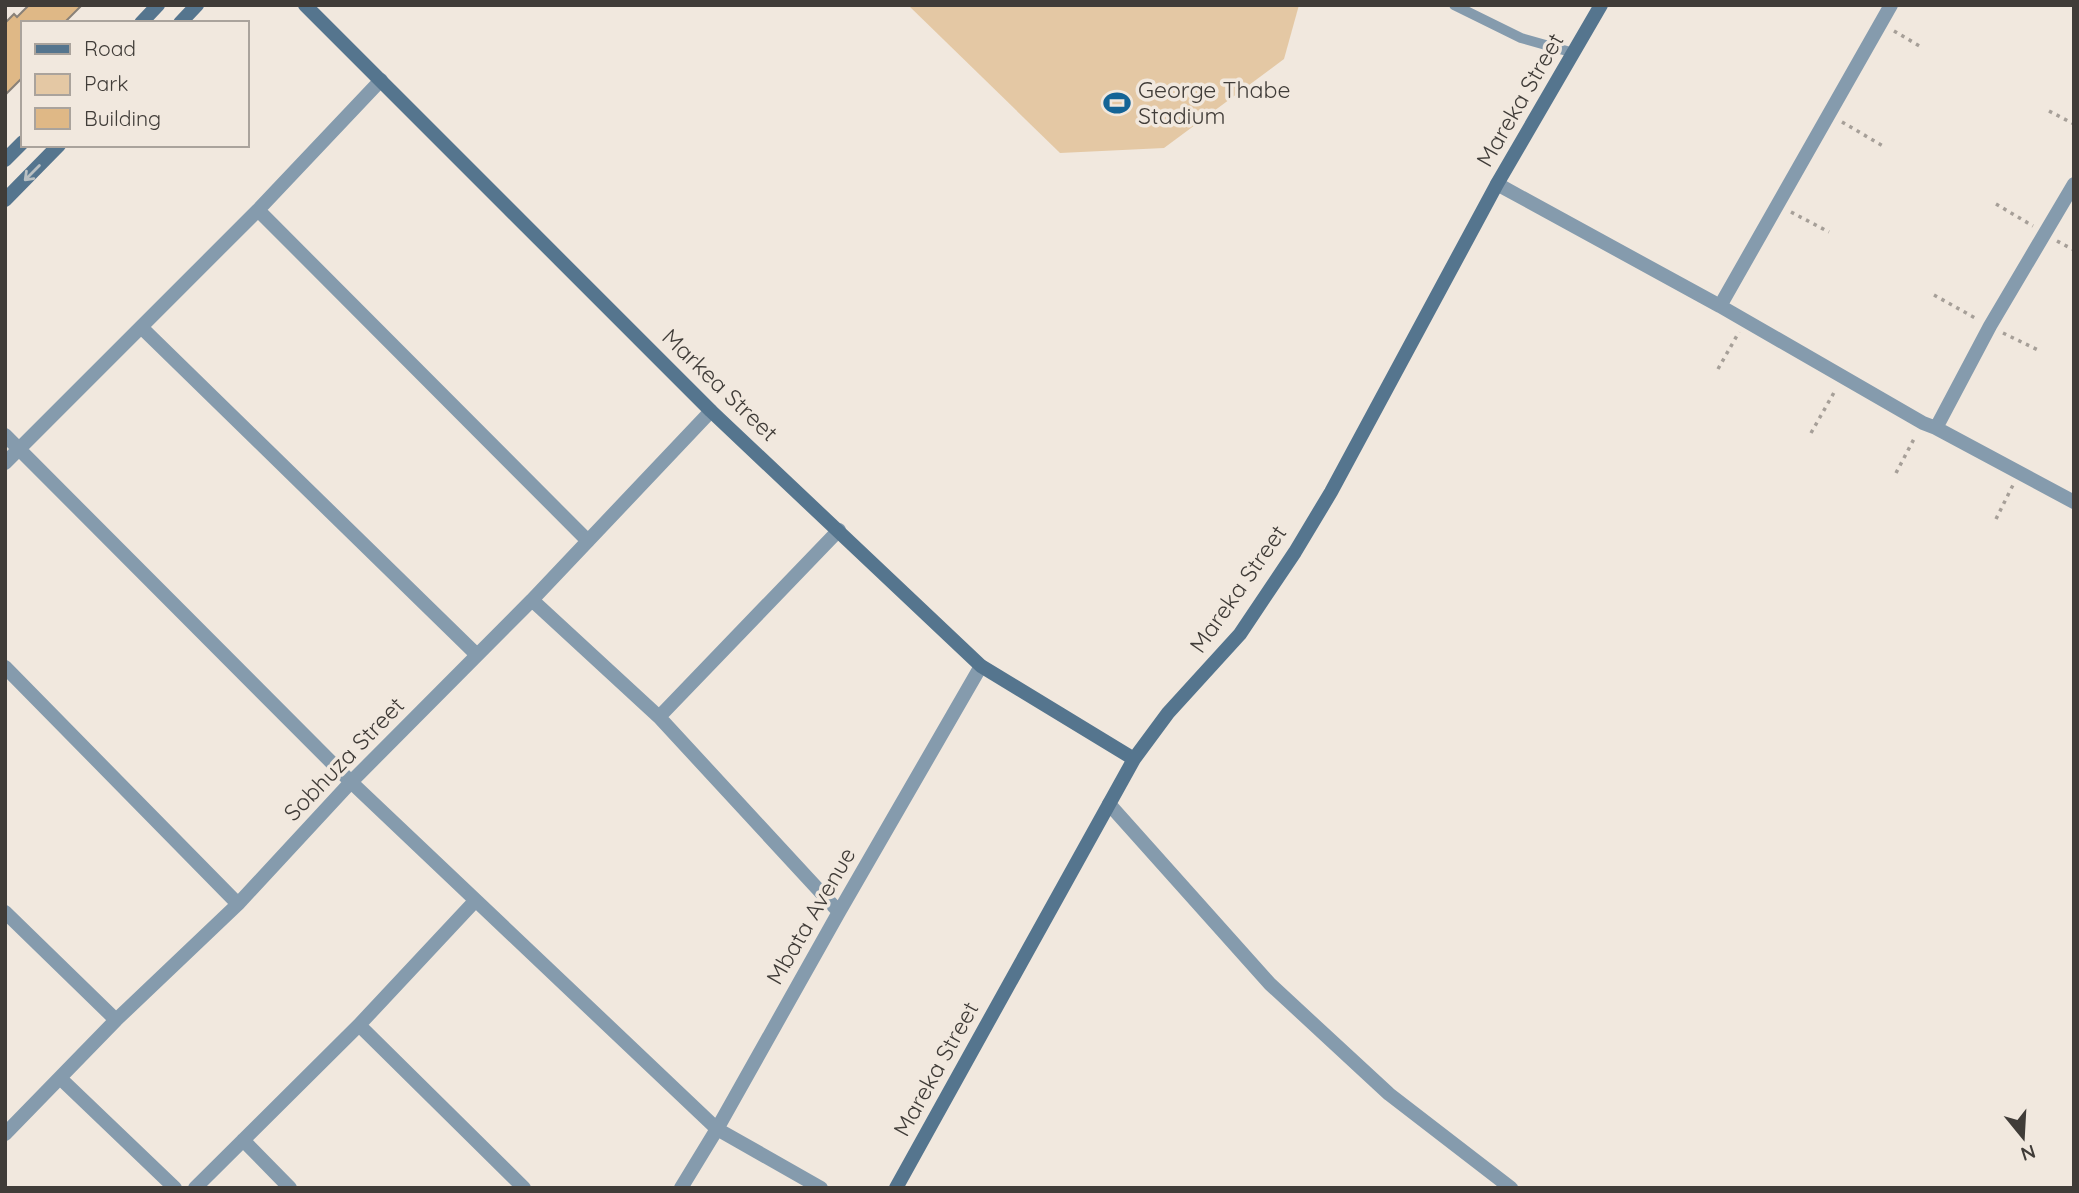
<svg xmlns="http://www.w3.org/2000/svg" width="2079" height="1193" font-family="Quicksand,sans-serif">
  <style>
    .green { fill: #e4c8a4 }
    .building { fill: #dfb886; stroke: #898178; stroke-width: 2 }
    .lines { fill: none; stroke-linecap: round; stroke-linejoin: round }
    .path { stroke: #a69f98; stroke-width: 3.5; stroke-dasharray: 3.5 5; stroke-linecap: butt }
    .lane { stroke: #859bad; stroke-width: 10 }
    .street { stroke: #859bad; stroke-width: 14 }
    .secondary { stroke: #55758e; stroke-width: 14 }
    .oneway { stroke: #bac0c2 }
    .labels { text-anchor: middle; stroke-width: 7; stroke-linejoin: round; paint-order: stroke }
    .poi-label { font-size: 23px; fill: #403c38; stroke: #f1e8de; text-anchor: start }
    .street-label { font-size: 23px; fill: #403c38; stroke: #f1e8de }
  </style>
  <rect width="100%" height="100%" fill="#f1e8de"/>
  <!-- green -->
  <path class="green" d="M 908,5 L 1299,5 L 1284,59 L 1164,148 L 1060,153 Z"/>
  <!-- building -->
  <path class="building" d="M 29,5 L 82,5 L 64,23 L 23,23 L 23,77 L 5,95 L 5,23 L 14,14 L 17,17 Z"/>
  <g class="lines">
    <!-- path -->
    <path class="path" d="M 1894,31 L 1923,48
      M 2049,111 L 2074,124
      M 1842,122 L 1883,146
      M 1996,204 L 2033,226
      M 1791,212 L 1829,232
      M 2057,241 L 2074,250
      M 1934,295 L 1977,319
      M 2003,333 L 2038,350
      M 1718,369 L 1739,332
      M 1811,433 L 1836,389
      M 1896,473 L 1915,437
      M 1996,519 L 2013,485
      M 2073,573 L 2074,573"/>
    <!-- lane -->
    <path class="lane" d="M 1454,5 L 1521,38 L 1574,53"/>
    <!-- street -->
    <path class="street" d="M 1497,184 L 1720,306 L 1923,423 L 1936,428 L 2074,502
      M 258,210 L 588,541
      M 1720,306 L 1891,5
      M 141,327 L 477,655
      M 1936,428 L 1990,326 L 2074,184
      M 5,435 L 351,782 L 717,1129 L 821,1188
      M 5,463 L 258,210 L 381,80
      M 532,600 L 659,717 L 839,912
      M 5,667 L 238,904
      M 659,717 L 839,530
      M 1109,804 L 1270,984 L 1389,1094 L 1511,1188
      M 5,912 L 116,1020
      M 359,1025 L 524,1188
      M 60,1078 L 175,1188
      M 5,1134 L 116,1020 L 238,904 L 351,782 L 532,600 L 711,411
      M 243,1140 L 290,1188
      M 195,1188 L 359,1025 L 475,901
      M 681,1188 L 717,1129 L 839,912 L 981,666"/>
    <!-- secondary -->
    <path class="secondary" d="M 305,5 L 711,411 L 981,666 L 1134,759
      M 141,23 L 158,5
      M 180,23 L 197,5
      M 5,160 L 23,142
      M 5,200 L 59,145
      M 896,1188 L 1134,759 L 1168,713 L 1240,634 L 1295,552 L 1331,492 L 1497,184 L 1601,5"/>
  </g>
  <!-- one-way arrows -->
  <defs><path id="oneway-shaft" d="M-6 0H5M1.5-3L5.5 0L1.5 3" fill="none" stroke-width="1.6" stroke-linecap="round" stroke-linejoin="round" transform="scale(1.75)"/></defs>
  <use class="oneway" href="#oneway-shaft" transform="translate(32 173) rotate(135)"/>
  <!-- icons -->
  <defs>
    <symbol id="stadium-bare" viewBox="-9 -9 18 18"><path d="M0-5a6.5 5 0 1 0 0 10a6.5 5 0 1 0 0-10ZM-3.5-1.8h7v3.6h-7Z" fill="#146496" stroke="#f1e8de" stroke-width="2.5" paint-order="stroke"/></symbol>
  </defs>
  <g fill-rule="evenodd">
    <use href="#stadium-bare" x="1098" y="84" width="38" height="38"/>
  </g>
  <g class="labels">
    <!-- poi labels -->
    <g class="poi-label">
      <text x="1138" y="98">George Thabe<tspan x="1138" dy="26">Stadium</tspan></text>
    </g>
    <!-- street labels -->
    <g class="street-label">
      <text transform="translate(1520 100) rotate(-60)" y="8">Mareka Street</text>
      <text transform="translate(720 385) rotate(44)" y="8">Markea Street</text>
      <text transform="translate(1238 589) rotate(-55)" y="8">Mareka Street</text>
      <text transform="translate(344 759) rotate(-46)" y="8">Sobhuza Street</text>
      <text transform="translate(811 916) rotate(-60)" y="8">Mbata Avenue</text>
      <text transform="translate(936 1069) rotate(-61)" y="8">Mareka Street</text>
    </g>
  </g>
  <!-- border -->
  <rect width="2079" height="1193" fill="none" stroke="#403c38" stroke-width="14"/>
  <!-- legend -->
  <rect x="21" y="21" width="228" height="126" fill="#f1e8de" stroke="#aaa39c" stroke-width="2"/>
  <rect x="35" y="44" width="35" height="10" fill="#55758e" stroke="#aaa39c" stroke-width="2"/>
  <text x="84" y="56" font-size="21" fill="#403c38">Road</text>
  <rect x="35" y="74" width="35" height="21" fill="#e4c8a4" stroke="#aaa39c" stroke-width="2"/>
  <text x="84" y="91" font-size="21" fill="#403c38">Park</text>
  <rect x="35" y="108" width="35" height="21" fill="#dfb886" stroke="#aaa39c" stroke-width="2"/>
  <text x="84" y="126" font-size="21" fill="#403c38">Building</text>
  <!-- north arrow -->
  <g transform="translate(2023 1137) rotate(162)" stroke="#f1e8de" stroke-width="5" paint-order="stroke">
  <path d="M0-5L12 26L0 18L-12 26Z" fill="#403c38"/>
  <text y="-10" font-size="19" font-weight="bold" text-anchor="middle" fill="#403c38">N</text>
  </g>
</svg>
